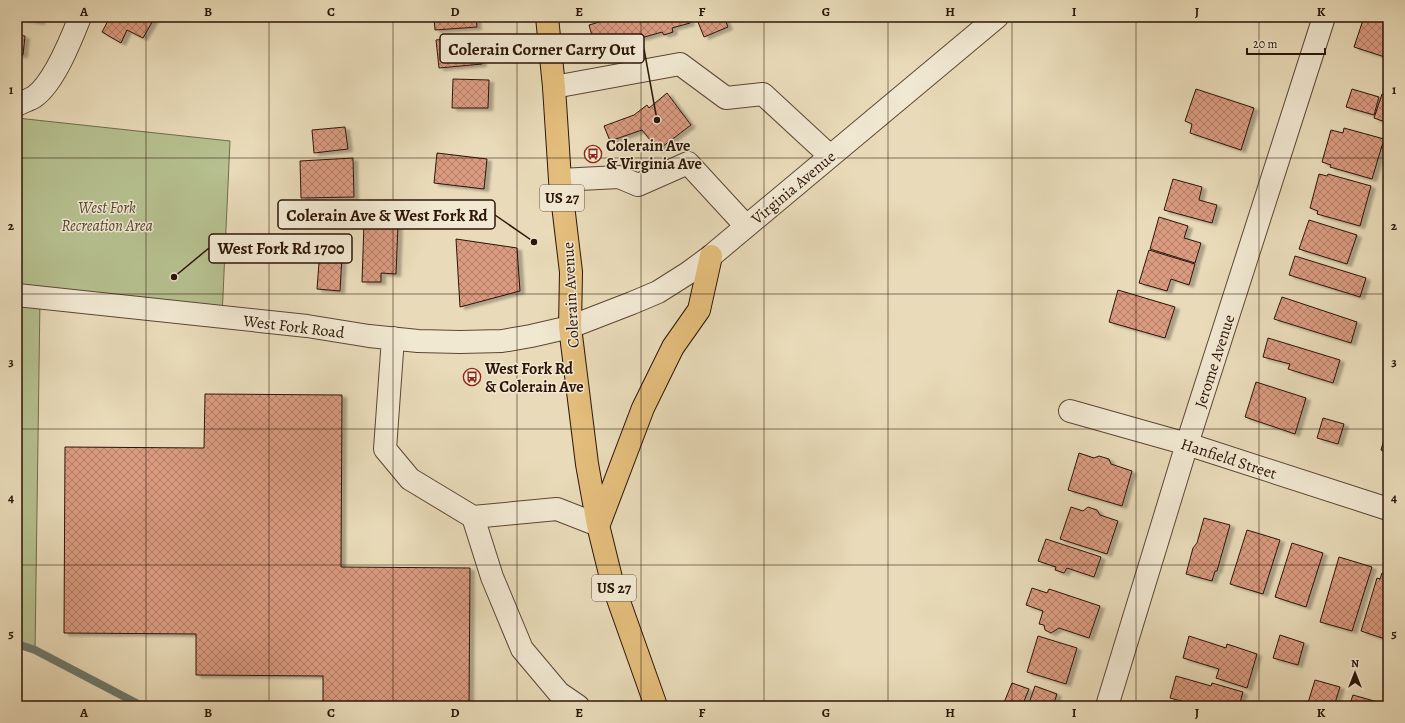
<svg xmlns="http://www.w3.org/2000/svg" width="1405" height="723" font-family="Alegreya,serif">
  <style>
    .green { fill: #b6c090; stroke: #716a4c }
    .lines { fill: none; stroke-linecap: round; stroke-linejoin: round }
    .stream { stroke: #6d796a; stroke-width: 8 }
    .building { fill: url(#building-cross-hatch); stroke: #2c1507; filter: url(#shadow) }
    .minor-casing { stroke: #5b4634; stroke-width: 24 }
    .major-casing { stroke: #2c1507; stroke-width: 24 }
    .minor { stroke: #f1e8d2; stroke-width: 22 }
    .major { stroke: #e4be7c; stroke-width: 22 }
    .grid { fill: none; stroke: #2c1507; stroke-width: 1; stroke-opacity: 0.55 }
    .labels { text-anchor: middle; stroke-width: 3; stroke-linejoin: round; paint-order: stroke }
    .shield { fill: #f1e8d2; stroke: #675444; stroke-width: 1 }
    .shield-label { font-size: 15px; font-weight: bold; fill: #2c1507 }
    .poi-label { font-size: 16px; font-weight: bold; fill: #2c1507; stroke: #f1e8d2; text-anchor: start }
    .street-label { font-size: 16px; fill: #2c1507; stroke: #f1e8d2 }
    .park-label { font-size: 16px; font-style: italic; fill: #554830; stroke: #f1e8d2 }
    .leader { fill: none; stroke: #2c1507; stroke-width: 1.5 }
    .callout-dot { fill: #2c1507; stroke: #f1e8d2; stroke-width: 1.5 }
    .callout { fill: #f1e8d2; stroke: #2c1507; stroke-width: 1.5 }
    .callout-label { font-size: 17px; text-anchor: middle; font-weight: bold; fill: #2c1507 }
    .neatline { fill: none; stroke: #2c1507; stroke-width: 1.5 }
    .grid-label { font-size: 13px; text-anchor: middle; font-weight: bold; fill: #2c1507 }
  </style>
  <defs>
    <pattern id="building-cross-hatch" width="8" height="8" patternUnits="userSpaceOnUse"><rect width="8" height="8" fill="#da9b81"/><path d="M0 0l8 8M0 8l8-8" fill="none" stroke="#b17d68"/></pattern>
    <filter id="shadow"><feDropShadow dx="4.5" dy="2.5" stdDeviation="1" flood-color="#0004"/></filter>
  </defs>
  <rect width="100%" height="100%" fill="#e9dbb9"/>
  <filter id="stains"><feTurbulence type="fractalNoise" baseFrequency=".005" numOctaves="4"/><feColorMatrix values="0 0 0 0 .2 0 0 0 0 .09 0 0 0 0 .02 0 0 0 .5 -.17"/></filter>
  <radialGradient id="worn" r=".72"><stop offset=".6" stop-color="#630" stop-opacity="0"/><stop offset="1" stop-color="#630" stop-opacity=".3"/></radialGradient>
  <!-- green -->
  <path class="green" d="M 17,118 L 230,141 L 222,317 L 40,298 L 35,650 L 17,644 Z"/>
  <g class="lines">
    <!-- stream -->
    <path class="stream" d="M 17,644 L 35,650 L 142,706"/>
  </g>
  <!-- building -->
  <path class="building" d="M 17,17 L 41,17 L 40,22 L 17,18 Z
    M 110,17 L 155,17 L 143,38 L 127,30 L 121,43 L 102,32 Z
    M 434,17 L 476,17 L 477,27 L 435,30 Z
    M 616,17 L 688,17 L 690,23 L 672,28 L 673,32 L 664,35 L 662,32 L 641,38 L 640,36 L 596,50 L 589,25 Z
    M 696,17 L 724,17 L 728,27 L 704,37 Z
    M 1364,17 L 1388,17 L 1388,58 L 1354,47 Z
    M 17,35 L 25,36 L 23,55 L 17,55 Z
    M 480,35 L 481,44 L 486,43 L 487,56 L 481,56 L 482,64 L 439,68 L 436,40 Z
    M 453,79 L 489,80 L 488,108 L 452,108 Z
    M 1196,89 L 1254,108 L 1241,150 L 1190,133 L 1192,124 L 1185,121 Z
    M 1352,89 L 1379,97 L 1374,115 L 1346,107 Z
    M 667,93 L 691,125 L 658,150 L 642,130 L 610,141 L 604,126 L 634,115 L 647,105 L 649,108 Z
    M 1382,94 L 1388,96 L 1388,123 L 1374,118 Z
    M 345,127 L 348,149 L 314,153 L 312,130 Z
    M 1344,128 L 1384,139 L 1372,179 L 1330,167 L 1331,165 L 1322,162 L 1331,130 L 1343,133 Z
    M 437,153 L 487,159 L 484,189 L 434,183 Z
    M 353,158 L 354,197 L 301,198 L 300,161 Z
    M 1319,174 L 1327,176 L 1328,174 L 1371,186 L 1360,226 L 1317,214 L 1318,211 L 1310,208 Z
    M 1173,179 L 1202,187 L 1199,200 L 1217,205 L 1212,223 L 1164,210 Z
    M 1159,217 L 1188,226 L 1184,238 L 1201,243 L 1195,263 L 1150,249 Z
    M 1309,220 L 1357,235 L 1347,264 L 1299,249 Z
    M 364,223 L 398,225 L 396,274 L 381,273 L 381,282 L 362,282 Z
    M 321,237 L 343,239 L 340,291 L 317,289 Z
    M 456,239 L 517,248 L 520,291 L 460,307 Z
    M 1149,250 L 1195,264 L 1189,285 L 1171,279 L 1167,291 L 1139,283 Z
    M 1295,256 L 1366,278 L 1360,297 L 1289,275 Z
    M 1118,290 L 1175,307 L 1165,338 L 1109,322 Z
    M 1282,297 L 1357,322 L 1351,343 L 1274,319 Z
    M 1268,338 L 1340,360 L 1333,383 L 1288,369 L 1290,364 L 1263,357 Z
    M 1256,382 L 1306,398 L 1295,434 L 1245,417 Z
    M 205,394 L 342,395 L 341,567 L 470,568 L 469,706 L 323,706 L 323,676 L 196,675 L 196,634 L 64,633 L 65,447 L 204,448 Z
    M 1323,418 L 1344,424 L 1338,444 L 1317,438 Z
    M 1388,426 L 1388,453 L 1381,450 Z
    M 1079,453 L 1094,458 L 1099,456 L 1109,459 L 1111,464 L 1132,471 L 1122,506 L 1068,490 Z
    M 1071,507 L 1083,511 L 1088,507 L 1097,510 L 1100,515 L 1118,521 L 1107,554 L 1060,539 Z
    M 1204,518 L 1230,525 L 1217,571 L 1215,571 L 1212,581 L 1186,574 L 1193,548 L 1197,543 Z
    M 1247,530 L 1280,540 L 1263,594 L 1230,584 Z
    M 1046,539 L 1101,557 L 1094,577 L 1067,568 L 1064,573 L 1055,570 L 1056,567 L 1038,561 Z
    M 1292,543 L 1323,553 L 1306,607 L 1275,597 Z
    M 1339,557 L 1372,567 L 1352,631 L 1320,622 Z
    M 1382,573 L 1388,575 L 1388,640 L 1361,631 L 1377,578 L 1380,579 Z
    M 1032,588 L 1047,593 L 1049,589 L 1100,606 L 1089,638 L 1059,628 L 1051,633 L 1045,630 L 1044,625 L 1039,624 L 1043,611 L 1026,605 Z
    M 1280,635 L 1304,643 L 1298,665 L 1273,658 Z
    M 1038,636 L 1077,648 L 1066,684 L 1027,672 Z
    M 1189,636 L 1226,648 L 1227,644 L 1257,654 L 1247,688 L 1216,678 L 1219,669 L 1183,658 Z
    M 1176,676 L 1211,686 L 1212,683 L 1243,692 L 1239,706 L 1199,706 L 1170,698 Z
    M 1315,680 L 1340,687 L 1334,706 L 1307,706 Z
    M 1012,683 L 1029,689 L 1022,706 L 1003,705 Z
    M 1035,686 L 1057,694 L 1053,706 L 1028,706 Z
    M 1353,695 L 1388,705 L 1388,706 L 1349,706 Z"/>
  <g class="lines">
    <defs>
      <path id="minor" d="M 554,87 L 680,64 L 726,98 L 763,94 L 830,156
        M 17,105 C 22,102 29,100 34,97 C 54,83 71,40 80,17
        M 560,180 L 619,177 L 638,185 L 688,163 L 746,226
        M 17,295 L 307,326 L 369,336 L 418,341 L 460,342 L 502,341 L 531,336 L 570,327 L 632,303 L 658,292 L 688,273 L 711,256 L 997,17
        M 393,338 L 385,449 L 410,479 L 473,517 L 492,577 L 522,649 L 559,693 L 578,706
        M 1070,411 L 1187,444 L 1388,509
        M 473,517 L 557,509 L 598,525
        M 1107,706 L 1187,444 L 1324,17"/>
      <path id="major" d="M 547,17 L 554,87 L 560,180 L 571,272 L 570,327 L 587,464 L 598,525 L 612,582 L 656,706
        M 599,524 L 643,408 L 673,347 L 699,310 L 711,256"/>
    </defs>
    <!-- minor casing -->
    <use href="#minor" class="minor-casing"/>
    <!-- major casing -->
    <use href="#major" class="major-casing"/>
    <!-- minor -->
    <use href="#minor" class="minor"/>
    <!-- major -->
    <use href="#major" class="major"/>
  </g>
  <!-- grid -->
  <path class="grid" d="M 146,17 L 146,706M 269,17 L 269,706M 393,17 L 393,706M 517,17 L 517,706M 641,17 L 641,706M 764,17 L 764,706M 888,17 L 888,706M 1012,17 L 1012,706M 1136,17 L 1136,706M 1259,17 L 1259,706M 17,158 L 1388,158M 17,294 L 1388,294M 17,429 L 1388,429M 17,565 L 1388,565"/>
  <!-- icons -->
  <defs>
    <symbol id="bus-ring" viewBox="-11 -11 22 22"><circle r="9.5" fill="#f1e8d2" stroke="#8f2418" stroke-width="1.5"/><path d="M-5-6H5V4H4V6H2V4H-2V6H-4V4H-5ZM-3.5-4V0h7V-4ZM-3.5 1.2v1.5H-2V1.2ZM2 1.2v1.5H3.5V1.2Z" fill="#8f2418"/></symbol>
  </defs>
  <g fill-rule="evenodd">
    <use href="#bus-ring" x="583" y="144" width="20" height="20"/>
    <use href="#bus-ring" x="462" y="367" width="20" height="20"/>
  </g>
  <g class="labels">
    <!-- shield labels -->
    <g class="shield">
      <rect x="540" y="185" width="44" height="26" rx="3"/>
      <rect x="592" y="575" width="44" height="26" rx="3"/>
    </g>
    <g class="shield-label">
      <text x="562" y="203">US 27</text>
      <text x="614" y="593">US 27</text>
    </g>
    <!-- poi labels -->
    <g class="poi-label">
      <text x="606" y="151">Colerain Ave<tspan x="606" dy="18">&amp; Virginia Ave</tspan></text>
      <text x="485" y="374">West Fork Rd<tspan x="485" dy="18">&amp; Colerain Ave</tspan></text>
    </g>
    <!-- street labels -->
    <g class="street-label">
      <text transform="translate(793 187) rotate(-40)" y="6">Virginia Avenue</text>
      <text transform="translate(570 295) rotate(-93)" y="6">Colerain Avenue</text>
      <text transform="translate(294 326) rotate(7)" y="6">West Fork Road</text>
      <text transform="translate(1214 361) rotate(-72)" y="6">Jerome Avenue</text>
      <text transform="translate(1229 458) rotate(18)" y="6">Hanfield Street</text>
    </g>
    <!-- park labels -->
    <g class="park-label">
      <text x="107" y="213">West Fork<tspan x="107" dy="18">Recreation Area</tspan></text>
    </g>
  </g>
  <!-- callouts -->
  <path class="leader" d="M657 120L644 49M534 242L495 215M174 277L209 248"/>
  <g class="callout-dot">
    <circle cx="657" cy="120" r="4"/>
    <circle cx="534" cy="242" r="4"/>
    <circle cx="174" cy="277" r="4"/>
  </g>
  <g class="callout">
    <rect x="440" y="34" width="204" height="29" rx="4"/>
    <rect x="278" y="200" width="217" height="29" rx="4"/>
    <rect x="209" y="234" width="143" height="29" rx="4"/>
  </g>
  <g class="callout-label">
    <text x="542" y="55">Colerain Corner Carry Out</text>
    <text x="387" y="221">Colerain Ave &amp; West Fork Rd</text>
    <text x="281" y="254">West Fork Rd 1700</text>
  </g>
  <!-- margin -->
  <rect width="1405" height="723" fill="none" stroke="#e9dbb9" stroke-width="44"/>
  <!-- north arrow -->
  <g transform="translate(1355 673)" stroke="#f1e8d2" stroke-width="3" paint-order="stroke">
  <path d="M0-3L7 15L0 10L-7 15Z" fill="#2c1507"/>
  <text y="-6" font-size="11" font-weight="bold" text-anchor="middle" fill="#2c1507">N</text>
  </g>
  <!-- scale -->
  <path d="M1247 48v6h78v-6" fill="none" stroke="#2c1507" stroke-width="2"/>
  <text x="1253" y="48" font-size="12" fill="#2c1507" stroke="#f1e8d2" stroke-width="3" paint-order="stroke">20 m</text>
  <rect x="22" y="22" width="1361" height="679" class="neatline"/>
  <g class="grid-label">
    <text x="84" y="16">A</text>
    <text x="208" y="16">B</text>
    <text x="331" y="16">C</text>
    <text x="455" y="16">D</text>
    <text x="579" y="16">E</text>
    <text x="702" y="16">F</text>
    <text x="826" y="16">G</text>
    <text x="950" y="16">H</text>
    <text x="1074" y="16">I</text>
    <text x="1197" y="16">J</text>
    <text x="1321" y="16">K</text>
    <text x="11" y="94">1</text>
    <text x="1394" y="94">1</text>
    <text x="11" y="230">2</text>
    <text x="1394" y="230">2</text>
    <text x="11" y="366">3</text>
    <text x="1394" y="366">3</text>
    <text x="11" y="502">4</text>
    <text x="1394" y="502">4</text>
    <text x="11" y="638">5</text>
    <text x="1394" y="638">5</text>
    <text x="84" y="717">A</text>
    <text x="208" y="717">B</text>
    <text x="331" y="717">C</text>
    <text x="455" y="717">D</text>
    <text x="579" y="717">E</text>
    <text x="702" y="717">F</text>
    <text x="826" y="717">G</text>
    <text x="950" y="717">H</text>
    <text x="1074" y="717">I</text>
    <text x="1197" y="717">J</text>
    <text x="1321" y="717">K</text>
  </g>
  <rect width="100%" height="100%" filter="url(#stains)"/>
  <rect width="100%" height="100%" fill="url(#worn)"/>
</svg>
